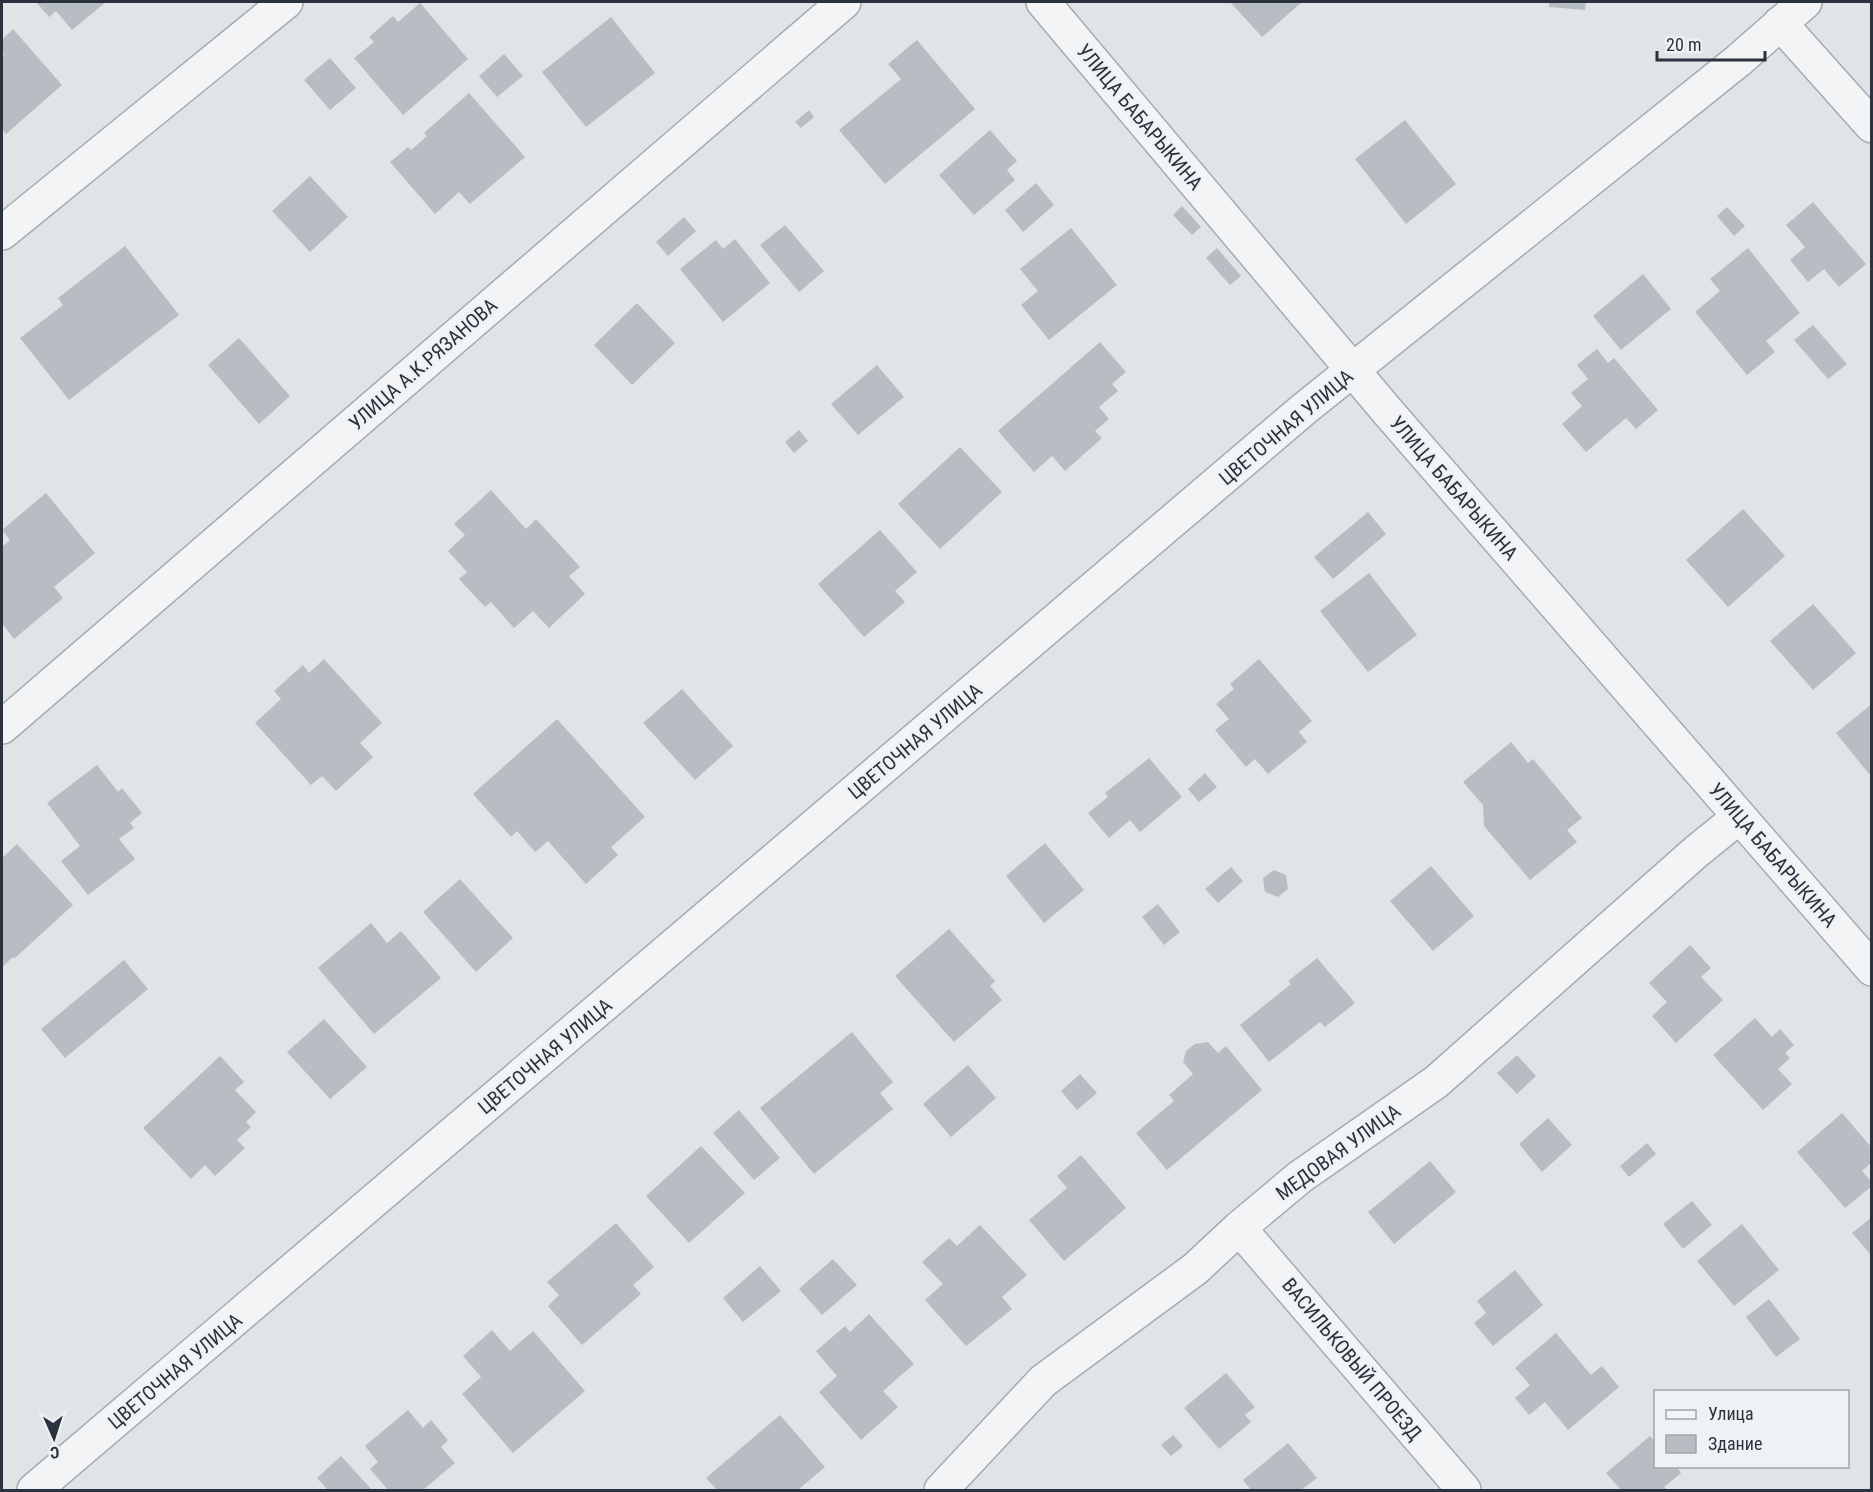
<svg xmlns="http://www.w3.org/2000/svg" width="1873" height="1492" font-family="'Roboto Condensed',sans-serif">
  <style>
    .building { fill: #b8bdc3 }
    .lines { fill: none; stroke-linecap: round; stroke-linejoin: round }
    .minor-casing { stroke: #a6abb1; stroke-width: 36 }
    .minor { stroke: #f2f4f6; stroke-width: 33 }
    .labels { text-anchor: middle; stroke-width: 5; stroke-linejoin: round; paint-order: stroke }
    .street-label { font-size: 20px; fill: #2a333d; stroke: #eff2f5 }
  </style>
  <rect width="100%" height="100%" fill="#e0e4e7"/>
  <!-- building -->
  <path class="building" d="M 36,2 L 106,2 L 72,30 L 56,11 L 49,17 Z
    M 1230,2 L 1300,2 L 1301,3 L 1262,37 Z
    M 1549,2 L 1586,2 L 1585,10 L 1549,7 Z
    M 420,3 L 468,59 L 403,115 L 354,58 L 374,42 L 369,37 L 393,16 L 398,22 Z
    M 611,17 L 655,73 L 586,127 L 542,72 Z
    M 13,29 L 62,85 L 6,134 L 2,129 L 2,58 L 4,55 L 2,52 L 2,40 Z
    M 917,40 L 975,109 L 885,184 L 839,130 L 901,79 L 888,64 Z
    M 504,54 L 523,76 L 497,97 L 479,76 Z
    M 330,58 L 356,88 L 330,110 L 304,80 Z
    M 469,93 L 525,157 L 470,204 L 459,192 L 435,214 L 390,162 L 408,147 L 411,150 L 427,136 L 424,133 Z
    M 809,110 L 814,117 L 801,128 L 795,122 Z
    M 1405,120 L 1456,184 L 1406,224 L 1355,159 Z
    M 990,130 L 1017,161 L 1007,170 L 1015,180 L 974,215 L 939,175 Z
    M 310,176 L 348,217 L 310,252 L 272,211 Z
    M 1036,183 L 1054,205 L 1023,232 L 1005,210 Z
    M 1813,202 L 1866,264 L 1839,287 L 1824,269 L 1808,282 L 1790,260 L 1805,247 L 1786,225 Z
    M 1182,206 L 1201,227 L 1192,235 L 1173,215 Z
    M 1727,207 L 1745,226 L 1734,236 L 1717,216 Z
    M 684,217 L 696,231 L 668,256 L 656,242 Z
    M 785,225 L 824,271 L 799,292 L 760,245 Z
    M 1071,228 L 1117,285 L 1049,340 L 1021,305 L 1038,291 L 1020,269 Z
    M 735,239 L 770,283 L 723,322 L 680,269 L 716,240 L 723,249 Z
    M 125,246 L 179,315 L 69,400 L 20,338 L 63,305 L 58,298 Z
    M 1217,248 L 1241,276 L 1230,285 L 1206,258 Z
    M 1748,248 L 1800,313 L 1766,341 L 1775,352 L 1747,375 L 1695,312 L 1720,291 L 1710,279 Z
    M 1643,274 L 1671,309 L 1621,350 L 1593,316 Z
    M 637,303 L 675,343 L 632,385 L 594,345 Z
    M 1813,325 L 1847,364 L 1828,379 L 1794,340 Z
    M 239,338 L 290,396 L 259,424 L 208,365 Z
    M 1100,342 L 1126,372 L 1112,384 L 1118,391 L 1099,407 L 1109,419 L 1095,431 L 1102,438 L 1065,471 L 1052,456 L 1034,472 L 998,431 Z
    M 1597,349 L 1608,363 L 1614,358 L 1658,410 L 1636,429 L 1626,418 L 1586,452 L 1562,424 L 1582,406 L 1571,393 L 1588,379 L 1577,365 Z
    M 877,365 L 904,397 L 858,435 L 831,404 Z
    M 799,430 L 808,441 L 794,453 L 785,442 Z
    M 960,447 L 1002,492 L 940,549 L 898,504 Z
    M 491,490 L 526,529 L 536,519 L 580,567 L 569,576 L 585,594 L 549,628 L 533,611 L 514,628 L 491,602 L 485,607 L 459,579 L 467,572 L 448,551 L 465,535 L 454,524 Z
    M 46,493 L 95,553 L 54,587 L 63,598 L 14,639 L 2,623 L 2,547 L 10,540 L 2,530 Z
    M 1743,509 L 1785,556 L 1728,607 L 1686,560 Z
    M 1368,512 L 1386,534 L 1333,579 L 1314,557 Z
    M 880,530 L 917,572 L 895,591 L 905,602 L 864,637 L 818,584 Z
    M 1369,573 L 1417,635 L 1368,672 L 1320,611 Z
    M 1813,604 L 1856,653 L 1813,690 L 1770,641 Z
    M 324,659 L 382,723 L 360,743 L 373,757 L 336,791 L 322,776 L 311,785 L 255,723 L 281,699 L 274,691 L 303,665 L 309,673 Z
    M 1259,659 L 1312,721 L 1299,732 L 1307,742 L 1268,774 L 1255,759 L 1246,767 L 1215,730 L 1229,719 L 1216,704 L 1234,689 L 1230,684 Z
    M 682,689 L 733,746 L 695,780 L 643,723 Z
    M 1872,704 L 1872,771 L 1869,774 L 1836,733 Z
    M 557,719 L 645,817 L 611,847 L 618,855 L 586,884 L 548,841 L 535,852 L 517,831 L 511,837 L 473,794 Z
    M 1511,742 L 1528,763 L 1533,759 L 1582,818 L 1567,830 L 1577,842 L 1530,880 L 1484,826 L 1483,805 L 1463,782 Z
    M 1149,758 L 1182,797 L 1140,832 L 1130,820 L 1109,838 L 1088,813 L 1108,797 L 1105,793 Z
    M 97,765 L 118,792 L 122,788 L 142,813 L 130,823 L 134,828 L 119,839 L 135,859 L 88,895 L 61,861 L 80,846 L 47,803 Z
    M 1205,773 L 1217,787 L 1199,802 L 1188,789 Z
    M 1045,843 L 1084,890 L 1044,923 L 1006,876 Z
    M 17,844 L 73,905 L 15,958 L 13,957 L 2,967 L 2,858 Z
    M 1431,866 L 1474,916 L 1433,951 L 1390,901 Z
    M 1231,867 L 1243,881 L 1218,903 L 1205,889 Z
    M 1274,870 L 1286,875 L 1288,889 L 1278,897 L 1265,892 L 1263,878 Z
    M 460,879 L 513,938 L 476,972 L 423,912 Z
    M 1158,904 L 1180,932 L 1164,945 L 1142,917 Z
    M 371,923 L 387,943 L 401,931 L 441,978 L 374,1034 L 318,968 Z
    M 949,929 L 995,981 L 990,986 L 1002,1000 L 954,1042 L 895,976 Z
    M 1690,945 L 1711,968 L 1701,977 L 1723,1000 L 1676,1043 L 1652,1016 L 1667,1002 L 1649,983 Z
    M 1317,958 L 1355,1003 L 1325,1027 L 1320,1022 L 1269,1062 L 1240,1025 L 1291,984 L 1288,981 Z
    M 124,960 L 148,989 L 65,1058 L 41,1029 Z
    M 1755,1018 L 1772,1037 L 1780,1029 L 1794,1045 L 1785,1053 L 1790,1058 L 1778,1069 L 1792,1084 L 1763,1110 L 1713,1055 Z
    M 324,1019 L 367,1067 L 330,1099 L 287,1052 Z
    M 852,1032 L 893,1082 L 880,1093 L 893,1109 L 814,1174 L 760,1108 Z
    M 1208,1042 L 1218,1053 L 1226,1046 L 1262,1090 L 1167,1170 L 1136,1133 L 1174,1101 L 1169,1095 L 1193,1074 L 1183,1062 L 1186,1051 L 1195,1044 Z
    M 1517,1055 L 1536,1076 L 1517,1094 L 1497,1073 Z
    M 220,1056 L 244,1082 L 235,1090 L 256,1112 L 246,1122 L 251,1127 L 237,1140 L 245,1148 L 215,1176 L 205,1165 L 191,1179 L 143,1128 Z
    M 968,1065 L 996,1098 L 951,1137 L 923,1104 Z
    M 1080,1074 L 1097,1093 L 1077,1110 L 1061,1091 Z
    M 739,1110 L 780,1158 L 754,1180 L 713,1133 Z
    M 1842,1113 L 1872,1148 L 1872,1162 L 1862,1171 L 1872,1182 L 1872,1186 L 1845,1208 L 1797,1152 Z
    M 1548,1118 L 1572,1145 L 1542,1172 L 1519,1144 Z
    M 1647,1143 L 1656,1154 L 1629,1177 L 1620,1166 Z
    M 701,1146 L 745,1193 L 689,1243 L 646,1196 Z
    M 1081,1155 L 1126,1208 L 1064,1261 L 1029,1220 L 1067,1188 L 1057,1176 Z
    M 1430,1161 L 1456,1192 L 1394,1244 L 1368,1212 Z
    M 1692,1201 L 1712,1225 L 1683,1249 L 1663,1224 Z
    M 1872,1217 L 1872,1256 L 1852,1233 Z
    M 616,1223 L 654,1267 L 633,1285 L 641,1294 L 582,1345 L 548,1306 L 559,1295 L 547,1282 Z
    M 1742,1224 L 1779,1270 L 1734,1306 L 1697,1261 Z
    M 980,1225 L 1027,1275 L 1002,1297 L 1012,1309 L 966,1346 L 925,1300 L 943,1284 L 922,1262 L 949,1238 L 957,1246 Z
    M 833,1259 L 857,1285 L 822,1315 L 799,1289 Z
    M 760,1266 L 781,1291 L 743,1322 L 723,1298 Z
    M 1515,1270 L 1543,1305 L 1493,1346 L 1474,1323 L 1486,1313 L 1477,1301 Z
    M 1769,1299 L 1800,1339 L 1776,1357 L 1746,1317 Z
    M 869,1314 L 914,1364 L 883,1391 L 898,1407 L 861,1440 L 819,1392 L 837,1376 L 816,1351 L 845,1326 L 850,1332 Z
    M 492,1330 L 510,1351 L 533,1331 L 585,1391 L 513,1453 L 462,1394 L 481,1377 L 463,1356 Z
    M 1556,1333 L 1591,1375 L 1602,1366 L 1619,1387 L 1568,1430 L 1545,1402 L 1529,1415 L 1515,1398 L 1530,1385 L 1515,1368 Z
    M 1226,1373 L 1255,1407 L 1245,1415 L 1251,1422 L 1219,1449 L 1184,1408 Z
    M 408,1410 L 423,1428 L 431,1420 L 448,1440 L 441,1447 L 455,1463 L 423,1490 L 388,1490 L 370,1469 L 378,1462 L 365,1446 Z
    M 780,1415 L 825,1467 L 798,1490 L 717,1490 L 706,1478 Z
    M 1173,1435 L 1183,1446 L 1171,1456 L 1161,1445 Z
    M 1650,1436 L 1656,1443 L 1656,1466 L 1676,1466 L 1681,1473 L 1664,1487 L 1668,1490 L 1621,1490 L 1606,1473 Z
    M 1288,1443 L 1317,1478 L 1301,1490 L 1251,1490 L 1243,1480 Z
    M 341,1456 L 372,1490 L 328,1490 L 317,1478 Z"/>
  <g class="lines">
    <defs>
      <path id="minor" d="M 1043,2 L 1388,412 L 1872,969
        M 1780,23 L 1872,126
        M 2,233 L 286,2
        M 2,727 L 844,2
        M 1239,1228 L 1464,1490
        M 34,1490 L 1304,409 L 1739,60 L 1805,2
        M 941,1490 L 1043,1381 L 1195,1269 L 1239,1228 L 1300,1177 L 1436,1082 L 1697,851 L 1739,817"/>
    </defs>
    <!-- minor casing -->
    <use href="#minor" class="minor-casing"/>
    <!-- minor -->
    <use href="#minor" class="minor"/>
  </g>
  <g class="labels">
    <!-- street labels -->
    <g class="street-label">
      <text transform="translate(1140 117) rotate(50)" y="7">УЛИЦА БАБАРЫКИНА</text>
      <text transform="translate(423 364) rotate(-41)" y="7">УЛИЦА А.К.РЯЗАНОВА</text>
      <text transform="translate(1286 427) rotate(-40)" y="7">ЦВЕТОЧНАЯ УЛИЦА</text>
      <text transform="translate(1454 488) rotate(49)" y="7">УЛИЦА БАБАРЫКИНА</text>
      <text transform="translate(915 741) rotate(-40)" y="7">ЦВЕТОЧНАЯ УЛИЦА</text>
      <text transform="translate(1773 855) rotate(49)" y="7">УЛИЦА БАБАРЫКИНА</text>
      <text transform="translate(545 1056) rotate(-40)" y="7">ЦВЕТОЧНАЯ УЛИЦА</text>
      <text transform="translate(1338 1152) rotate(-36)" y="7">МЕДОВАЯ УЛИЦА</text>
      <text transform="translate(1352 1359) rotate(50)" y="7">ВАСИЛЬКОВЫЙ ПРОЕЗД</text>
      <text transform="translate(175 1371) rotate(-40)" y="7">ЦВЕТОЧНАЯ УЛИЦА</text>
    </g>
  </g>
  <!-- border -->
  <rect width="1873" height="1492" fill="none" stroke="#2a333d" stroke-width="6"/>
  <!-- legend -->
  <rect x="1654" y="1390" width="195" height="78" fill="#eff2f5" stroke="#a0a6ab" stroke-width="1.5"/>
  <rect x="1666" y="1410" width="30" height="9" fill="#f2f4f6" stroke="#a0a6ab" stroke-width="1.5"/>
  <text x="1708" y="1420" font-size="18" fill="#2a333d">Улица</text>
  <rect x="1666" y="1435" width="30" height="18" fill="#b8bdc3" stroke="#a0a6ab" stroke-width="1.5"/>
  <text x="1708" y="1450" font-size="18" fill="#2a333d">Здание</text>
  <!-- north arrow -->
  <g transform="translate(54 1438) rotate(177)" stroke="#eff2f5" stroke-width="4.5" paint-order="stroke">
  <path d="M0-4.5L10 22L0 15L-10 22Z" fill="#2a333d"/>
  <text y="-9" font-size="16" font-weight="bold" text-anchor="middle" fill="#2a333d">С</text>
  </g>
  <!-- scale -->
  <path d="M1657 51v9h108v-9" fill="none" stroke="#2a333d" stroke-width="3"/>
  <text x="1666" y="51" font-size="18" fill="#2a333d" stroke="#eff2f5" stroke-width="4.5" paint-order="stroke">20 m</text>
</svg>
